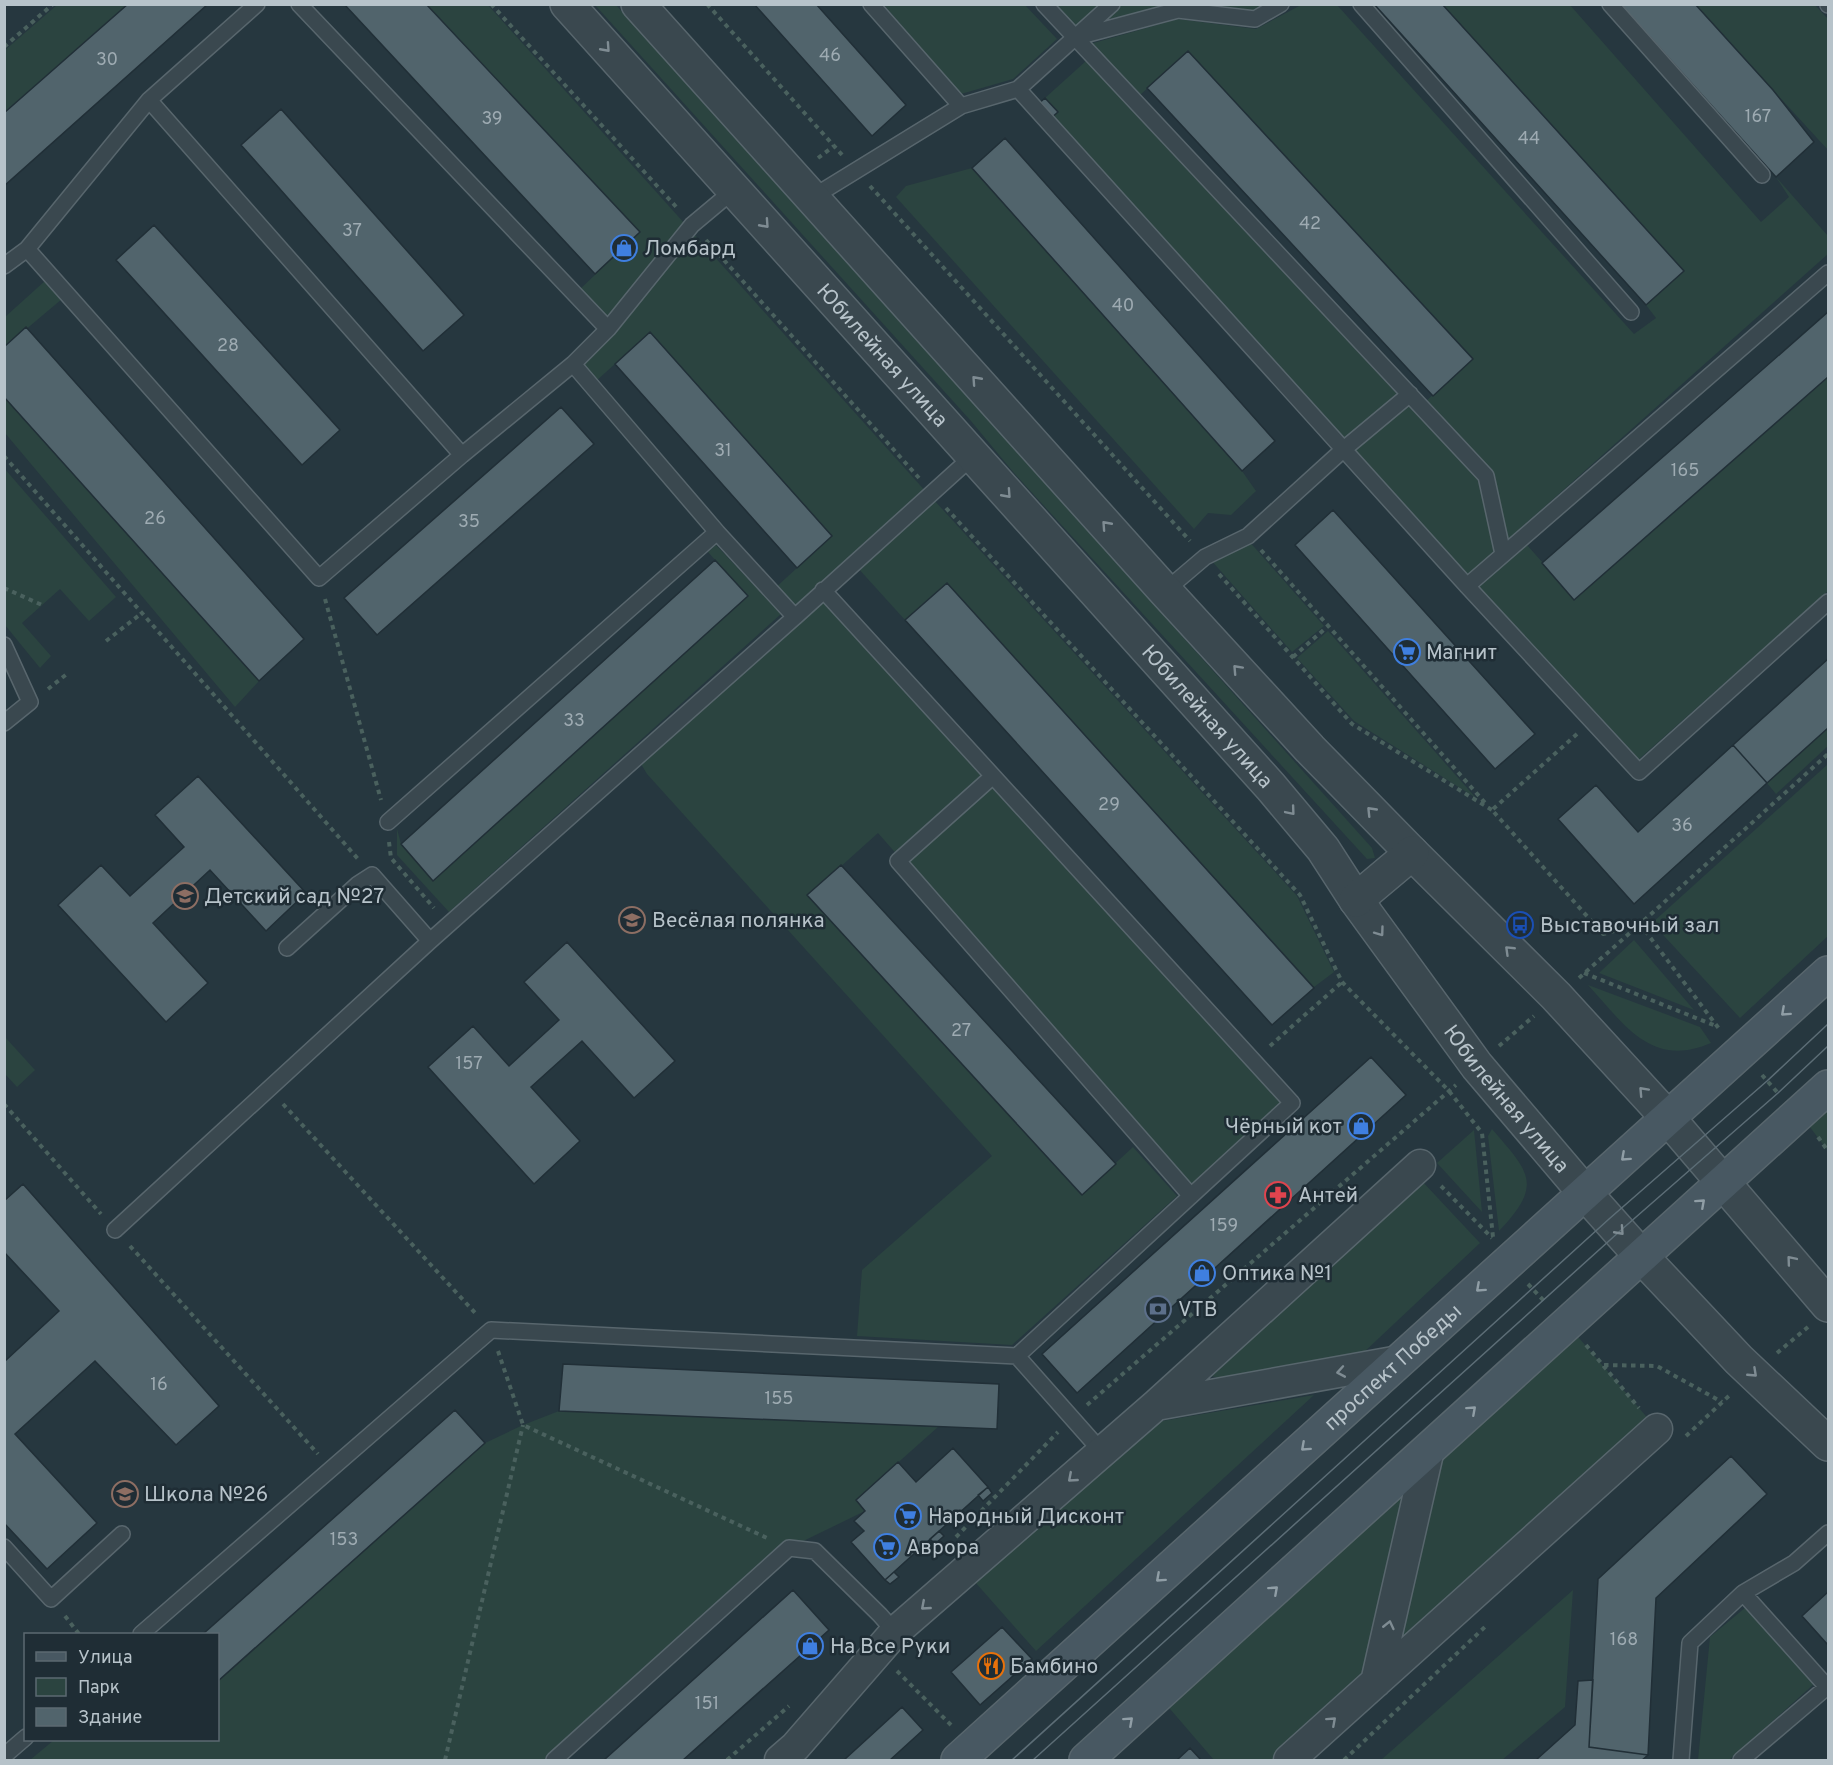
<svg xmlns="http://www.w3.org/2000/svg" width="1833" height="1765" font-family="Overpass,sans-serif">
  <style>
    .green { fill: #2b4440 }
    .building { fill: #51646c; stroke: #212f37; stroke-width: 1.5 }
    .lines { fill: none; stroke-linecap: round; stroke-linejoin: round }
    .service-casing { stroke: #58666d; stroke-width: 18 }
    .minor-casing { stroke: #58666d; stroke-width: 33 }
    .tertiary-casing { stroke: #58666d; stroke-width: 36 }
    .secondary-casing { stroke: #58666d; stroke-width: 36 }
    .path { stroke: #4a615e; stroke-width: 4; stroke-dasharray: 4.5 4.5; stroke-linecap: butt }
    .service { stroke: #3a484f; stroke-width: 15 }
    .minor { stroke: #3a484f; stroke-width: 30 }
    .tertiary { stroke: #3a484f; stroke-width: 33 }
    .secondary { stroke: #485862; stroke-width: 33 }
    .tram { stroke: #5c6d76; stroke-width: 1.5 }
    .oneway { stroke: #7f8c93 }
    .oneway2 { stroke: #909ea6 }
    .labels { text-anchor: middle; stroke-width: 5; stroke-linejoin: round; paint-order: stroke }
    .number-label { font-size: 18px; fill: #9eabb2 }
    .poi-label { font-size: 21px; fill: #b7c3ca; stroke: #1f2d35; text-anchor: start }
    .street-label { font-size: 21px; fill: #b7c3ca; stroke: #1f2d35 }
  </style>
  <rect width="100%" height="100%" fill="#26373f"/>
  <!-- green -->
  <path class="green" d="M 57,5 L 128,5 L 5,113 L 4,51 Z
    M 426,5 L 488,5 L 928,494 L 795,612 L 774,589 L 832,536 L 650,332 L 594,383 L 578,364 L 612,329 L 577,292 L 640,232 Z
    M 595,5 L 616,5 L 1372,848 L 1375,858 L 1367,859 L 1014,473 L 971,421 Z
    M 884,5 L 1025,5 L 1057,39 L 1013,79 L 961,94 Z
    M 1054,5 L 1168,5 L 1075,27 Z
    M 1192,5 L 1266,5 L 1253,12 Z
    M 1301,5 L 1337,5 L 1634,334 L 1656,318 L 1646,305 L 1683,272 L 1442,5 L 1570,5 L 1761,222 L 1789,197 L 1776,177 L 1828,236 L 1828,254 L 1468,575 L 1050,119 L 1058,111 L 1045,98 L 1086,61 L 1414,412 L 1473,358 L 1188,51 L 1139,96 L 1090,44 L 1178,19 L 1256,29 Z
    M 1695,5 L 1815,5 L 1828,19 L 1828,150 Z
    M 972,168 L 1242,471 L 1256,491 L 1231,515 L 1208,513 L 1194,529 L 896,197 L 906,186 Z
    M 46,280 L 62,299 L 5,347 L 5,317 Z
    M 1828,377 L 1828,591 L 1638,760 L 1478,588 L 1527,545 L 1575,599 Z
    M 4,397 L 259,681 L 235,707 L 5,433 Z
    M 4,468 L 116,597 L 89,621 L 60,589 L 22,623 L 51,656 L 40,668 L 5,625 Z
    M 933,499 L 1297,896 L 1334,972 L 1314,987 L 947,583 L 905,620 L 857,567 Z
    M 1248,540 L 1324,626 L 1292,652 L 1210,559 Z
    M 716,545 L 781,614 L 449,912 L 397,855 L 397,829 L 401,844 L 433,880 L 747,596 L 708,552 Z
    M 822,599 L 1283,1102 L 1190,1189 L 878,833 L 808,896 L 1081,1195 L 1133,1147 L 1177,1196 L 1012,1345 L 857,1336 L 862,1270 L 992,1156 L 647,774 L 641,764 Z
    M 1328,631 L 1476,798 L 1354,721 L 1297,658 Z
    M 1828,728 L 1828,746 L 1776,794 L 1767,783 Z
    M 1828,764 L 1828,936 L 1740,1018 L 1652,923 Z
    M 1634,940 L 1694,1010 L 1599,973 Z
    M 1588,985 L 1700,1027 L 1711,1043 C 1651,1069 1624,1024 1588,985 Z
    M 5,1037 L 35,1070 L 17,1087 L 5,1074 Z
    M 1828,1087 L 1828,1151 L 1800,1114 Z
    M 1492,1129 C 1529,1172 1544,1184 1499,1231 L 1488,1136 Z
    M 1474,1130 L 1482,1212 L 1437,1163 Z
    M 1421,1180 L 1480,1243 L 1362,1354 L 1220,1378 L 1206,1375 Z
    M 1567,1324 L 1657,1429 L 1289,1760 L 1214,1760 L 1158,1695 Z
    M 1314,1395 L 1036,1651 L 975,1582 L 1156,1422 Z
    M 559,1411 L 938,1427 L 856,1500 L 865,1511 L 789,1548 L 554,1760 L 30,1760 L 54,1740 L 218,1740 L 218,1681 L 485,1443 L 523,1425 Z
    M 1573,1590 L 1565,1707 L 1502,1760 L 1381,1760 Z
    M 1746,1607 L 1814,1684 L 1729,1760 L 1698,1760 L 1710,1637 Z"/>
  <!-- building -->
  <path class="building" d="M 128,4 L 208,4 L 4,186 L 4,113 Z
    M 344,4 L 426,4 L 640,232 L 595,274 Z
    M 754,4 L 816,4 L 906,105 L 872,136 Z
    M 1374,4 L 1442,4 L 1684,271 L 1646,305 Z
    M 1620,4 L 1695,4 L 1773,90 L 1814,142 L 1776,177 Z
    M 1188,51 L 1473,359 L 1433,396 L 1147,88 Z
    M 1045,98 L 1058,112 L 1050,119 L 1037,105 Z
    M 281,109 L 464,315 L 423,351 L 241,145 Z
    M 1005,138 L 1275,441 L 1242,471 L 972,168 Z
    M 154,225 L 340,430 L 302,465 L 116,260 Z
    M 1828,312 L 1828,377 L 1574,600 L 1542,563 Z
    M 26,327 L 304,639 L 259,681 L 4,397 L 4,347 Z
    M 650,332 L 832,536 L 797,568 L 615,364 Z
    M 561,407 L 594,444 L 377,635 L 344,598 Z
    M 1333,510 L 1535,734 L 1495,769 L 1295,545 Z
    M 715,560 L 748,596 L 433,881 L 401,844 Z
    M 947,583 L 1314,988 L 1272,1025 L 905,620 Z
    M 1828,659 L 1828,728 L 1767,783 L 1733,745 Z
    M 1733,745 L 1767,783 L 1634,904 L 1558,819 L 1596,785 L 1638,832 Z
    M 198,776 L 306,893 L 266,931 L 210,870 L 153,923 L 208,983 L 166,1022 L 58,905 L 101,865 L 130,896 L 184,847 L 155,815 Z
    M 841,865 L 1116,1164 L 1082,1195 L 807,895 Z
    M 567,942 L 675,1061 L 634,1098 L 582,1041 L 531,1087 L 580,1141 L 534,1184 L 428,1067 L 473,1026 L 509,1066 L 559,1020 L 524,982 Z
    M 1371,1057 L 1406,1095 L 1077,1393 L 1042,1354 Z
    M 23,1184 L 219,1406 L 176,1445 L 95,1361 L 15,1434 L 97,1523 L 47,1569 L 4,1523 L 4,1362 L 59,1311 L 4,1252 L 4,1201 Z
    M 563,1364 L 999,1384 L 997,1429 L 559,1411 Z
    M 455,1410 L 485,1443 L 218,1681 L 218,1634 L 203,1634 Z
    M 953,1448 L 988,1487 L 885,1580 L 851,1542 L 864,1531 L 854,1521 L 865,1511 L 856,1500 L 898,1462 L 916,1482 Z
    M 1731,1456 L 1767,1494 L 1656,1598 L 1648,1755 L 1589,1747 L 1598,1579 Z
    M 988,1487 L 992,1493 L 983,1501 L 978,1495 Z
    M 939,1531 L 944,1536 L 935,1544 L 930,1539 Z
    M 894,1572 L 899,1577 L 890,1584 L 885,1580 Z
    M 793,1590 L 829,1630 L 683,1760 L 604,1760 Z
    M 1828,1592 L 1828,1645 L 1802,1616 Z
    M 1002,1627 L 1032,1659 L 980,1705 L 951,1672 Z
    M 1593,1680 L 1589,1747 L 1648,1755 L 1642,1760 L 1536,1760 L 1575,1725 L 1578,1681 Z
    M 902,1707 L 923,1730 L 890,1760 L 844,1760 Z
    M 1190,1748 L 1201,1760 L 1177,1760 Z"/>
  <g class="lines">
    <defs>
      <path id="service" d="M 299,4 L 608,329
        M 871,4 L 961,106
        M 1044,4 L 1486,476 L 1503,554
        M 1112,4 L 1018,89 L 1467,586 L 1639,772 L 1828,602
        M 1361,4 L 1631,312
        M 1610,4 L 1762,175
        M 1828,4 L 1828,5
        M 1077,37 L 1178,10 L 1255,19 L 1281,4
        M 149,100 L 462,455
        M 813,197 L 961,106 L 1018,89
        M 27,249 L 319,578 L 462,455 L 573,364
        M 4,266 L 27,249 L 149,100 L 257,4
        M 717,532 L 573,364 L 608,329 L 692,225 L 735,189
        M 1467,586 L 1828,273
        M 823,590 L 1292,1103 L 1017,1356
        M 1165,591 L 1205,557 L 1248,536 L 1344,449 L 1410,394
        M 4,645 L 30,702 L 4,723
        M 993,776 L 898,861 L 1191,1196
        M 388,822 L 717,532 L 795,617 L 973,456
        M 287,948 L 358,884 L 372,875 L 430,941
        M 115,1230 L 430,941 L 795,617
        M 4,1547 L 51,1599 L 122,1534
        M 1743,1593 L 1794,1563 L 1828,1533
        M 141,1634 L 491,1330 L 1017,1356 L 1102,1452
        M 4,1756 L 26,1737
        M 554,1760 L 789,1548 L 815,1551 L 880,1615 L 895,1632
        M 1681,1760 L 1690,1643 L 1743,1593 L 1828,1688
        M 1741,1760 L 1827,1687"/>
      <path id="minor" d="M 1156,1405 L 1420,1165
        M 1376,1682 L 1429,1449
        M 780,1760 L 795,1747 L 895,1632 L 1156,1405 L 1399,1361
        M 1289,1760 L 1657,1429"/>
      <g id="tertiary">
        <path id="s1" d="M 567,4 L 1271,787 L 1323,849 L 1356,900 L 1477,1066 L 1585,1193 L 1642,1257 L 1739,1360 L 1828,1444"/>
        <path d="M 638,4 L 1165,591 L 1310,749 L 1412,853 L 1556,996 L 1668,1118 L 1828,1305"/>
        <path d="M 1356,900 L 1412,853"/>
      </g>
      <g id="secondary">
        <path id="s2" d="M 958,1760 L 1828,973"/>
        <path d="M 1086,1760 L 1828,1087"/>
      </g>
    </defs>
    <!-- service casing -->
    <use href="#service" class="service-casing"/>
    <!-- minor casing -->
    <use href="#minor" class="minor-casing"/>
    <!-- tertiary casing -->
    <use href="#tertiary" class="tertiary-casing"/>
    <!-- secondary casing -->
    <use href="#secondary" class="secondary-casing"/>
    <!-- path -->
    <path class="path" d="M 491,4 L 679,210
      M 707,4 L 843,156
      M 4,47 L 53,4
      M 818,158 L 834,146
      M 870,186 L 1190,541
      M 706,240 L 919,478
      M 4,456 L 358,859
      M 946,508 L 1300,895 L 1342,982 L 1449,1091 L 1482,1133 L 1493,1237
      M 1261,550 L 1487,805
      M 1219,574 L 1352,724 L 1492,810
      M 4,588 L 42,605
      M 325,599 L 381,800
      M 106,641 L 142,613
      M 1293,657 L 1328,626
      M 48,689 L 68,673
      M 1577,734 L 1492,810 L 1603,934 L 1640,924 L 1828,754
      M 389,842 L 391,858 L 434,908
      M 1584,973 L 1716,1026
      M 1579,978 L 1640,924 L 1720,1030
      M 1270,1046 L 1342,982
      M 1499,1046 L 1534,1016
      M 1762,1075 L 1777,1092
      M 4,1104 L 101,1214
      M 283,1104 L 477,1315
      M 1818,1137 L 1828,1151
      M 1441,1186 L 1492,1238
      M 130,1246 L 318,1454
      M 1528,1284 L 1546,1303
      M 1586,1345 L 1639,1408
      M 498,1351 L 523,1425 L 767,1538
      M 1777,1353 L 1808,1327
      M 1604,1365 L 1657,1366 L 1722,1402
      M 1087,1405 L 1456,1085
      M 1686,1436 L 1731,1394
      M 956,1537 L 1058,1432
      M 65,1616 L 79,1634
      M 897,1671 L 951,1725
      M 445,1760 L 523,1425
      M 727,1760 L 789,1706
      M 1344,1760 L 1487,1625"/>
    <!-- service -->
    <use href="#service" class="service"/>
    <!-- minor -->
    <use href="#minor" class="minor"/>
    <!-- tertiary -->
    <use href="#tertiary" class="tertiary"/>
    <!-- secondary -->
    <use href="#secondary" class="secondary"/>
    <!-- tram -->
    <path class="tram" d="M 1012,1760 L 1609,1219 L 1767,1081 L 1828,1024
      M 1033,1760 L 1620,1231 L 1778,1093 L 1828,1046"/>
  </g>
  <!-- one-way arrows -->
  <defs><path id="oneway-chevron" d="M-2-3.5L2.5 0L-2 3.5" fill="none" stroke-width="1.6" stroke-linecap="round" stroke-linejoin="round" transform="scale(1.5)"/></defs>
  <g class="oneway">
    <use href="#oneway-chevron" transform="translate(606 48) rotate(48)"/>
    <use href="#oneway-chevron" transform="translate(765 224) rotate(48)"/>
    <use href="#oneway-chevron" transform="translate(976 380) rotate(-132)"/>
    <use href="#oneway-chevron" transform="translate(1007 494) rotate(48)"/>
    <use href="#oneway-chevron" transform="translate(1106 525) rotate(-132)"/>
    <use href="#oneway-chevron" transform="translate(1237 669) rotate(-133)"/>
    <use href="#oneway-chevron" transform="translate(1291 811) rotate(50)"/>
    <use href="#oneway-chevron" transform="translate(1371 811) rotate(-134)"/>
    <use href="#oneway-chevron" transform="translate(1380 932) rotate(54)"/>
    <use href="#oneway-chevron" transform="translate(1509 950) rotate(-136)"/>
    <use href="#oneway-chevron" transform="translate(1643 1091) rotate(-133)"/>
    <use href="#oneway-chevron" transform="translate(1620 1231) rotate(48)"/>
    <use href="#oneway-chevron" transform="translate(1791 1260) rotate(-130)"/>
    <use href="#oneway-chevron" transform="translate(1341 1372) rotate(170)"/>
    <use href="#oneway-chevron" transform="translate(1753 1373) rotate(43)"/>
    <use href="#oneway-chevron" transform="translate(1072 1478) rotate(139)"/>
    <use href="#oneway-chevron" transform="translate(925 1606) rotate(139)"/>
    <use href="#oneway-chevron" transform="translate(1389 1625) rotate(-77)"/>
    <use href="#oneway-chevron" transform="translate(1332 1721) rotate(-42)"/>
  </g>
  <g class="oneway2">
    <use href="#oneway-chevron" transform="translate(1785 1012) rotate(138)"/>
    <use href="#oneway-chevron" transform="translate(1625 1157) rotate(138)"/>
    <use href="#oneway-chevron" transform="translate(1701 1203) rotate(-42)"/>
    <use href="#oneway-chevron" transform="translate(1480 1288) rotate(138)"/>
    <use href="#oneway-chevron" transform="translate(1472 1410) rotate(-42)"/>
    <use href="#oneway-chevron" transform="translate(1305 1447) rotate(138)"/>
    <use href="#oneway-chevron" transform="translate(1160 1578) rotate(138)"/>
    <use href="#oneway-chevron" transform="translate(1274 1590) rotate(-42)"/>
    <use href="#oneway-chevron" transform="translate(1129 1721) rotate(-42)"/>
  </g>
  <!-- icons -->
  <defs>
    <symbol id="shop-ring" viewBox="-11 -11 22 22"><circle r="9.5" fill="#1f2d35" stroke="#3f7fe0" stroke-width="1.5"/><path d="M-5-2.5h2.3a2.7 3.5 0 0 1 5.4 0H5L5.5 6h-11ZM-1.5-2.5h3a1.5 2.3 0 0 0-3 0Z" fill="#3f7fe0"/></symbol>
    <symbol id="supermarket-ring" viewBox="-11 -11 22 22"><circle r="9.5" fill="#1f2d35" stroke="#3f7fe0" stroke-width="1.5"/><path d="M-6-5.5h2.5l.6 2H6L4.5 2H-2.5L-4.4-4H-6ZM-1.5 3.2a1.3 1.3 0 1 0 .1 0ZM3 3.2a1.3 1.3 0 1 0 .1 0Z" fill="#3f7fe0"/></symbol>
    <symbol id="school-ring" viewBox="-11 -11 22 22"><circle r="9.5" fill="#1f2d35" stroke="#8d6e63" stroke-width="1.5"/><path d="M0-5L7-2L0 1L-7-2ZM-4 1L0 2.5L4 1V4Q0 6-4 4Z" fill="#8d6e63"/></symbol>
    <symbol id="bus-ring" viewBox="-11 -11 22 22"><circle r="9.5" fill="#1f2d35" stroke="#1a4fb4" stroke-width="1.5"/><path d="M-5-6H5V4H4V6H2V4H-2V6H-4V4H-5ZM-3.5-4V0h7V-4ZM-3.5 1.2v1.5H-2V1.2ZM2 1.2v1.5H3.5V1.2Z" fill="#1a4fb4"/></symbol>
    <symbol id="pharmacy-ring" viewBox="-11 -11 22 22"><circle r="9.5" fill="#1f2d35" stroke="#e0444e" stroke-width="1.5"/><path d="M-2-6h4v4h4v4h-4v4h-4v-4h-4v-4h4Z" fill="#e0444e"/></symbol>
    <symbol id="bank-ring" viewBox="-11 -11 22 22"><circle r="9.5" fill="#1f2d35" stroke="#5c6f8a" stroke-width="1.5"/><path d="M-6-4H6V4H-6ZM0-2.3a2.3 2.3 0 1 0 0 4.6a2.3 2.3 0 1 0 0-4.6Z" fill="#5c6f8a"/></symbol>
    <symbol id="restaurant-ring" viewBox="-11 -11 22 22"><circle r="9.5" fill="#1f2d35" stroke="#e8710a" stroke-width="1.5"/><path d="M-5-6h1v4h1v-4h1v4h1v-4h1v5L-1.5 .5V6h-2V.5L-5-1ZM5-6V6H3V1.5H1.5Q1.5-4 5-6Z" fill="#e8710a"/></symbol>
  </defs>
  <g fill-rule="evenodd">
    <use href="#shop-ring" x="609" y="233" width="30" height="30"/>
    <use href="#supermarket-ring" x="1392" y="637" width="30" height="30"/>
    <use href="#school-ring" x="170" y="881" width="30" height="30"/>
    <use href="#school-ring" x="617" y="905" width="30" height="30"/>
    <use href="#bus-ring" x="1505" y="910" width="30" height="30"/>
    <use href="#shop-ring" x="1346" y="1111" width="30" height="30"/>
    <use href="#pharmacy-ring" x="1263" y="1180" width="30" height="30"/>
    <use href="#shop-ring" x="1187" y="1258" width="30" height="30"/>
    <use href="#bank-ring" x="1143" y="1294" width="30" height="30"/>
    <use href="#school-ring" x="110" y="1479" width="30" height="30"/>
    <use href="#supermarket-ring" x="893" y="1501" width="30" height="30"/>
    <use href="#supermarket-ring" x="872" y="1532" width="30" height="30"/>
    <use href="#shop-ring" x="795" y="1631" width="30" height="30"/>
    <use href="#restaurant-ring" x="976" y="1651" width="30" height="30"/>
  </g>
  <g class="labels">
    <!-- number labels -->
    <g class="number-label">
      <text x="830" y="61">46</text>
      <text x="107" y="65">30</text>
      <text x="1758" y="122">167</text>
      <text x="492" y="124">39</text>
      <text x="1529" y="144">44</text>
      <text x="1310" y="229">42</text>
      <text x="352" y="236">37</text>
      <text x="1123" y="311">40</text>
      <text x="228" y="351">28</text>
      <text x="723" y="456">31</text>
      <text x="1685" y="476">165</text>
      <text x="155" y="524">26</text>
      <text x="469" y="527">35</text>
      <text x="574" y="726">33</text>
      <text x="1109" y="810">29</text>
      <text x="1682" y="831">36</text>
      <text x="961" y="1036">27</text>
      <text x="469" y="1069">157</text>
      <text x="1224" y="1231">159</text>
      <text x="159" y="1390">16</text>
      <text x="779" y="1404">155</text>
      <text x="344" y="1545">153</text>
      <text x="1624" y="1645">168</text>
      <text x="707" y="1709">151</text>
    </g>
    <!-- poi labels -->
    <g class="poi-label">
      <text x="644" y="255">Ломбард</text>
      <text x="1426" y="659">Магнит</text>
      <text x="204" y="903">Детский сад №27</text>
      <text x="652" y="927">Весёлая полянка</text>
      <text x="1540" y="932">Выставочный зал</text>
      <text x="1342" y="1133" text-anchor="end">Чёрный кот</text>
      <text x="1298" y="1202">Антей</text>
      <text x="1222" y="1280">Оптика №1</text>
      <text x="1178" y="1316">VTB</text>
      <text x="144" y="1501">Школа №26</text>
      <text x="928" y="1523">Народный Дисконт</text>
      <text x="906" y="1554">Аврора</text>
      <text x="830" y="1653">На Все Руки</text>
      <text x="1010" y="1673">Бамбино</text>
    </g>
    <!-- street labels -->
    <g class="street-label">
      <text dy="7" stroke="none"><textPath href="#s1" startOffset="472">Юбилейная улица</textPath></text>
      <text dy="7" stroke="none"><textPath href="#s1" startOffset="958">Юбилейная улица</textPath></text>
      <text dy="7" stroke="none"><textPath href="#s1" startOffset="1444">Юбилейная улица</textPath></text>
      <text dy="7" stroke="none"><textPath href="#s2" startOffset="586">проспект Победы</textPath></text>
    </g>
  </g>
  <!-- border -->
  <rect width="1833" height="1765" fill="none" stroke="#b7c3ca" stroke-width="12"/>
  <!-- legend -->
  <rect x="24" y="1633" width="195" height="108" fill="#1f2d35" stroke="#5c6971" stroke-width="1.5"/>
  <rect x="36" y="1652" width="30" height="9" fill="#485862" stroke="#5c6971" stroke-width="1.5"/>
  <text x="78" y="1663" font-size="18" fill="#b7c3ca">Улица</text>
  <rect x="36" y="1678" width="30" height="18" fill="#2b4440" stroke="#5c6971" stroke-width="1.5"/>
  <text x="78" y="1693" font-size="18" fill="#b7c3ca">Парк</text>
  <rect x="36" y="1708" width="30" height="18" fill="#51646c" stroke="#5c6971" stroke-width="1.5"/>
  <text x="78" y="1723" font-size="18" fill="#b7c3ca">Здание</text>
</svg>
